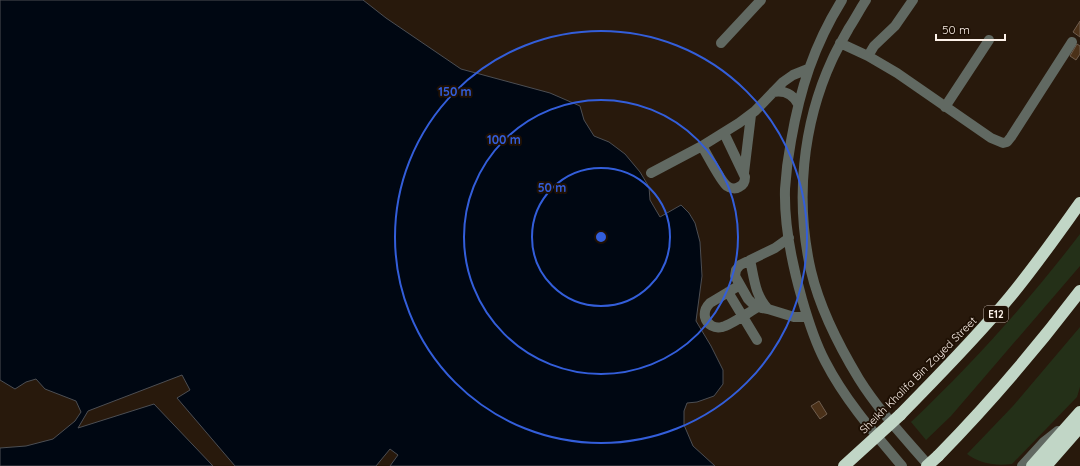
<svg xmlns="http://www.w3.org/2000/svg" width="1080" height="466" font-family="Quicksand,sans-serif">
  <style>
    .green { fill: #243018 }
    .water { fill: #000712; stroke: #4c4e53 }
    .building { fill: #4b3119; stroke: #6f5d4e }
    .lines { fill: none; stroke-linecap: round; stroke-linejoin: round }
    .minor { stroke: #616962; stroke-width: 10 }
    .highway { stroke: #c1d6c6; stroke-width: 12 }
    .highway-bridge { stroke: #c1d6c6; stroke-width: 12 }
    .ring { fill: none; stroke: #335eda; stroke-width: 2 }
    .labels { text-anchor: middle; stroke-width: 4; stroke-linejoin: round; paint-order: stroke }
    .shield { fill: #1e1004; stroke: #baaea5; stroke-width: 1 }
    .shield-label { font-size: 10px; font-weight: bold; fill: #fdf2ea }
    .street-label { font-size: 11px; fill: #fdf2ea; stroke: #1e1004 }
    .centre { fill: #335eda; stroke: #1e1004; stroke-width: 2 }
    .ring-label { font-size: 12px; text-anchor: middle; font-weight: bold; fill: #335eda; stroke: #1e1004; stroke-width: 4; stroke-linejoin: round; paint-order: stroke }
  </style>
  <rect width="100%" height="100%" fill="#28190c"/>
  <!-- green -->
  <path class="green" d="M 1080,234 L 1080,266 L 951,416 L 926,440 L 911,422 C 972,364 1029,301 1080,234 Z
    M 1080,327 L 1080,387 L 1077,397 L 1012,464 C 995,466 981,464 967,454 L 1013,406 Z"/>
  <!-- water -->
  <path class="water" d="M 0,0 L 363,0 L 386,18 L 461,69 L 550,93 L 580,106 L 584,120 L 594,136 L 609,142 L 625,154 L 640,172 L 649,187 L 650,200 L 660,217 L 681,205 L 689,213 L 695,223 L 700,242 L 702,276 L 696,321 L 711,346 L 723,370 L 723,384 L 714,396 L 697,402 L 687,403 L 684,411 L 684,425 L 693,446 L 715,466 L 390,466 L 398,455 L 390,449 L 376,466 L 235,466 L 177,398 L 190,390 L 182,375 L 88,411 L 78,428 L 154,404 L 213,466 L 0,466 L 0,448 L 26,446 L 53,439 L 75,421 L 81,412 L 76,401 L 45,389 L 36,379 L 26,382 L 15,389 L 0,380 Z"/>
  <!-- building -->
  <path class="building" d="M 1080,21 L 1080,37 L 1073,32 Z
    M 1077,44 L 1080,46 L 1080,54 L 1076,60 L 1070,56 Z
    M 819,401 L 827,414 L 820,419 L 811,406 Z"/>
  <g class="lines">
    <!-- minor -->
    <path class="minor" d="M 842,0 C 814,45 800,89 791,141 C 788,157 786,173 785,189 C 784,226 792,264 802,299 C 808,320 815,342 825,361 C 845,400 874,433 902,466
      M 866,0 C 860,9 855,19 849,28 C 843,39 837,49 832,60 C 802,125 795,202 811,271 C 820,309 839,346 859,379 C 879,411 905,438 929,466
      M 721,43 L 761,0
      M 840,43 L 868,56 L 897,73 L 991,138 L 1003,143 L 1007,142 L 1011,137 L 1072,42
      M 868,56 L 874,46 L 895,26 L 913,0
      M 773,92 C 784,90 793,94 798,104
      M 945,107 L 989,40
      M 702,146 C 707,154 721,182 727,186 C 731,189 736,189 739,187 C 744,185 745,181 745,177 L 724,133
      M 651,173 L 702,146 L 739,123 L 755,111 L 783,82 L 793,75 L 808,69
      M 744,173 L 751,115
      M 789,238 L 775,248 L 740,265 L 736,270 L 735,276 L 748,299 L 754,305 L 762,308 L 768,309 L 794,317 L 807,317
      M 750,260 C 754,277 755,296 768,309
      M 740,285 L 710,303 C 706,307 704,312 705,317 C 707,325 715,329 722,327 C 731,325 749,312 758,307
      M 728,292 L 757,340
      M 1022,466 L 1044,442 L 1058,431"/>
    <!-- highway -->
    <path class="highway" d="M 900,415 C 937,377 975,339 1009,298 C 1034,268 1057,235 1080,203
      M 938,456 C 989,404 1036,349 1080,291
      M 1032,466 L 1080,412
      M 1046,466 L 1080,427"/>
    <!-- highway-bridge -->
    <path class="highway-bridge" d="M 844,466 L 900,415
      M 927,466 L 938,456"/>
  </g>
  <!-- distance rings -->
  <g class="ring">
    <circle cx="601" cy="237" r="69"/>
    <circle cx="601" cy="237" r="137"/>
    <circle cx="601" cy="237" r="206"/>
  </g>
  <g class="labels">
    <!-- shield labels -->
    <rect class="shield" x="984" y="306" width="24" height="16" rx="3"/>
    <g class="shield-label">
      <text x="996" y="318">E12</text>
    </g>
    <!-- street labels -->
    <g class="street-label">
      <text transform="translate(918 375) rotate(-45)" y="4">Sheikh Khalifa Bin Zayed Street</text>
    </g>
  </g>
  <circle cx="601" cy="237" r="6" class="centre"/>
  <g class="ring-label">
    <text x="455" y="96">150 m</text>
    <text x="504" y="144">100 m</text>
    <text x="552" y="192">50 m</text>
  </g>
  <!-- scale -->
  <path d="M936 34v6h69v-6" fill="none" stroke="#fdf2ea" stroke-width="2"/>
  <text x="942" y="34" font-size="12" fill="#fdf2ea" stroke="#1e1004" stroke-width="3" paint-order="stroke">50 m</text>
</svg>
